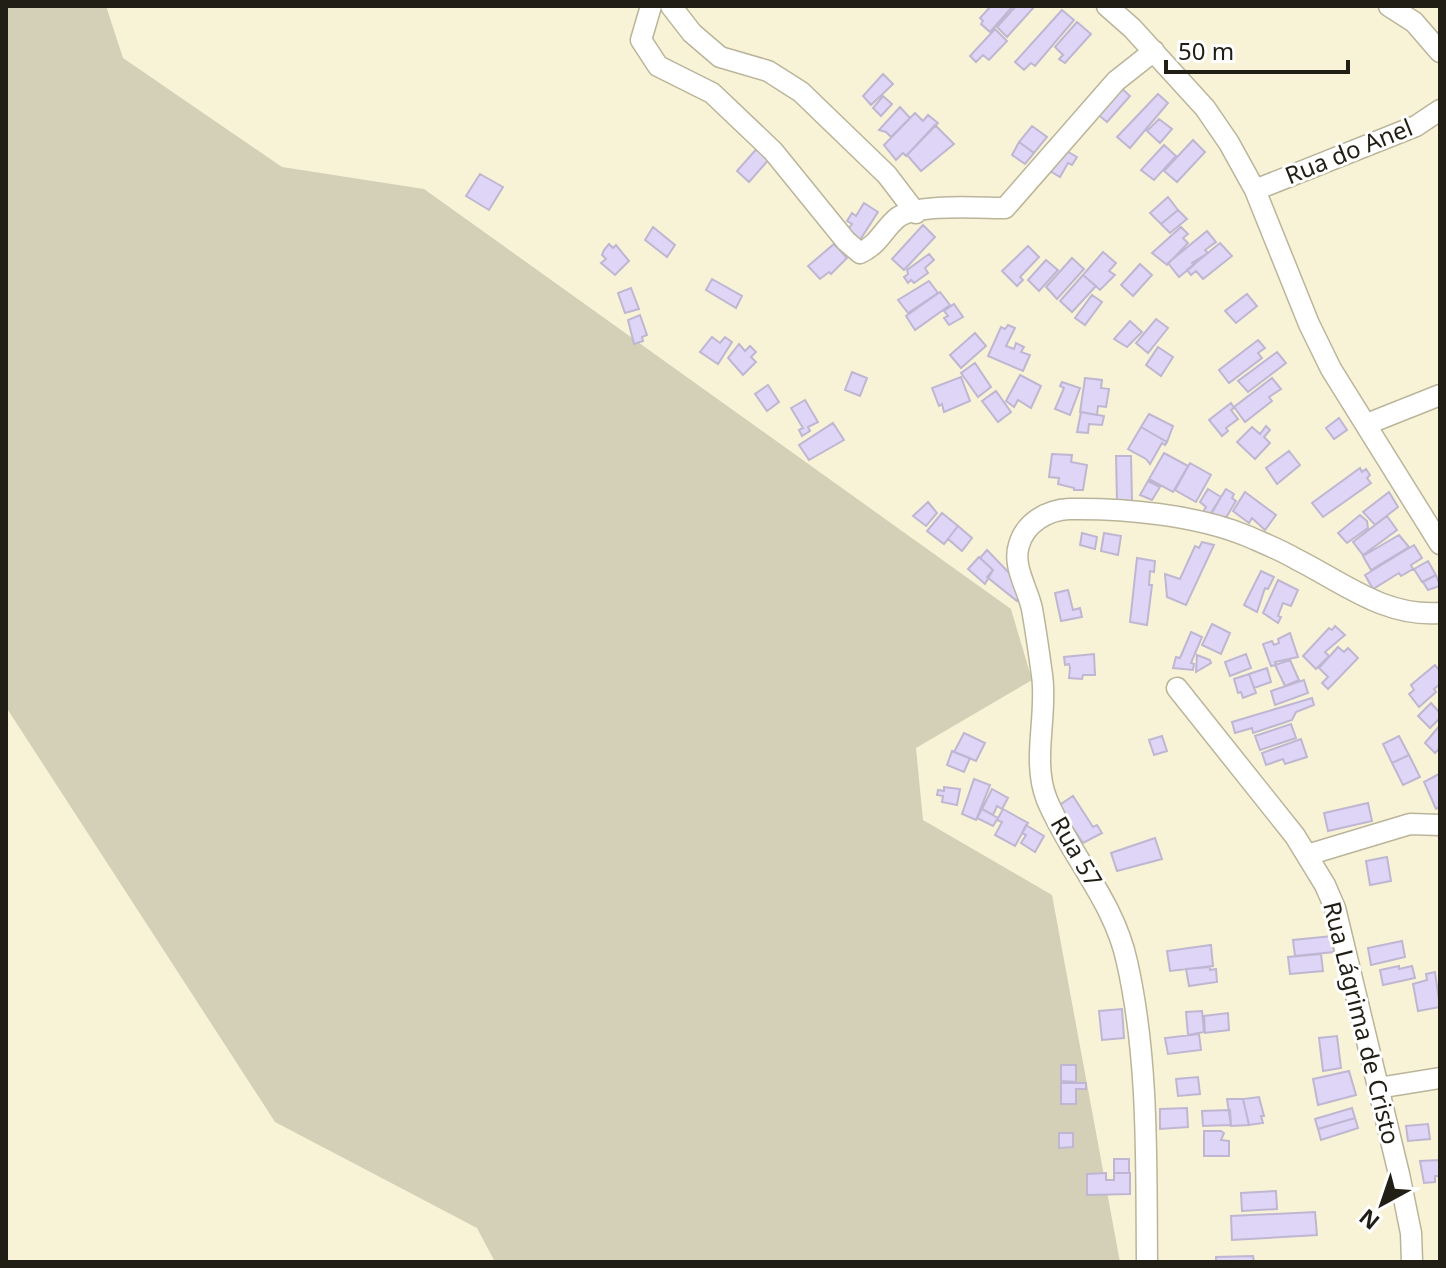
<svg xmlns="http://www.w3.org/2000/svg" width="1446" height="1268" font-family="'Noto Sans',sans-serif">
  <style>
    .green { fill: #d4cfb7 }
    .building { fill: #ded5f7; stroke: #bfb7d1; stroke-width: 2 }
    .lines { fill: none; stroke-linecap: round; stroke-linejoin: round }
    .street-casing { stroke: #bab59a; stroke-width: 23 }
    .street { stroke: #fff; stroke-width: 20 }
    .labels { text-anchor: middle; stroke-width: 6; stroke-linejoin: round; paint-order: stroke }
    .street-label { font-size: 24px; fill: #211f15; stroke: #fff }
  </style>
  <rect width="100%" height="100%" fill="#f8f3d7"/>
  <!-- green -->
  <path class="green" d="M 6,6 L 106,6 L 123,58 L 282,167 L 424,189 L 1011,609 L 1032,680 L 916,748 L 923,820 L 1052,895 L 1120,1262 L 495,1262 L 477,1228 L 275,1122 L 6,707 Z"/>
  <!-- building -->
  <path class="building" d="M 991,6 L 1013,6 L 990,32 L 981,24 L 983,21 L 980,18 Z
    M 1016,6 L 1035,6 L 1007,37 L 997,27 Z
    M 1062,10 L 1074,20 L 1035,66 L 1031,63 L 1024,70 L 1015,62 Z
    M 1077,22 L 1091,34 L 1065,63 L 1059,59 L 1063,55 L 1055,47 Z
    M 995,29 L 1007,41 L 989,60 L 983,55 L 976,62 L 970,56 Z
    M 883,74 L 893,84 L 871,105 L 863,96 Z
    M 1118,85 L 1130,96 L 1107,122 L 1095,112 Z
    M 1158,94 L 1168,103 L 1130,148 L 1117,137 Z
    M 883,96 L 892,104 L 881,116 L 873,108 Z
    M 900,107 L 910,118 L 891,137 L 886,132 L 879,130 Z
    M 915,113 L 923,121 L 928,115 L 938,123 L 906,156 L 903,153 L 896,160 L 884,145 Z
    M 1159,119 L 1172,129 L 1160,143 L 1147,131 Z
    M 935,125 L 954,144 L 921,171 L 907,155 Z
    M 1032,126 L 1047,137 L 1034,153 L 1019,142 Z
    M 1193,140 L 1205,152 L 1177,182 L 1164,171 Z
    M 1019,142 L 1034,153 L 1025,164 L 1012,155 Z
    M 760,145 L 772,156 L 749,182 L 737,171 Z
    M 1164,145 L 1176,156 L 1154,180 L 1141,170 Z
    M 1065,150 L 1077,157 L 1072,165 L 1068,163 L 1060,177 L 1050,171 Z
    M 480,174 L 503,187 L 489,210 L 466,196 Z
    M 1168,197 L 1178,210 L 1161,224 L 1150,213 Z
    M 864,203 L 878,212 L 858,243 L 844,234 L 852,224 L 847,221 L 852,213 L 856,216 Z
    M 1178,210 L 1187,219 L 1170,233 L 1161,224 Z
    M 923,225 L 935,237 L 904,270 L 892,259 Z
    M 653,227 L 675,245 L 667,257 L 645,240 Z
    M 1181,227 L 1188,234 L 1183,238 L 1188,243 L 1167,265 L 1152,253 Z
    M 1207,231 L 1216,242 L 1205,250 L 1208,253 L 1192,263 L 1194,265 L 1179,277 L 1168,263 Z
    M 1220,243 L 1232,256 L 1203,279 L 1196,271 L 1191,275 L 1187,270 Z
    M 609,244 L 613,248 L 616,245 L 629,261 L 615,275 L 601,263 L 606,259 L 602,255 L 604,250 Z
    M 834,244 L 847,258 L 831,274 L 829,272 L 820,279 L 808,266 Z
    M 1028,246 L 1039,257 L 1020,277 L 1023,280 L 1017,286 L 1002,271 Z
    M 1103,252 L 1116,263 L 1109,271 L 1115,275 L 1100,290 L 1083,275 Z
    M 929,254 L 934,260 L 925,268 L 928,273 L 914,283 L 911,280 L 908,283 L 904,277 L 908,274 L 907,270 Z
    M 1072,258 L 1084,269 L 1057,299 L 1046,287 Z
    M 1046,260 L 1058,270 L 1039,291 L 1028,280 Z
    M 1140,264 L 1152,275 L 1133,296 L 1121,285 Z
    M 1083,275 L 1096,286 L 1072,312 L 1060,301 Z
    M 712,279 L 742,296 L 736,308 L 706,290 Z
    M 929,281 L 938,293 L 908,313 L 898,300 Z
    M 631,288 L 639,309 L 625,313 L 618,293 Z
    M 940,292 L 950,305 L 915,330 L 906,316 Z
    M 1247,294 L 1257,306 L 1236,323 L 1225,311 Z
    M 1092,295 L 1102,302 L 1085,325 L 1075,318 Z
    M 954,304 L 963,317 L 949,325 L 944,318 L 948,316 L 944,311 Z
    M 640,315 L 647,335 L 642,337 L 643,341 L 634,344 L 628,320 Z
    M 1156,319 L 1168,328 L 1148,353 L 1136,343 Z
    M 1130,321 L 1142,332 L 1127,347 L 1114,339 Z
    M 1008,325 L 1015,328 L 1006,346 L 1014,349 L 1016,343 L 1024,347 L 1021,352 L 1030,355 L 1023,371 L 988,356 L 1001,327 L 1005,329 Z
    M 975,333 L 986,346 L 961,368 L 950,355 Z
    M 712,337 L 720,343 L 725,337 L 732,342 L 718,364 L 700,352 Z
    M 1258,340 L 1265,348 L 1258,353 L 1262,358 L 1229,383 L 1219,370 Z
    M 739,344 L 745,351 L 750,346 L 756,352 L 751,357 L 756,362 L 743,375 L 728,358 Z
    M 1158,347 L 1173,357 L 1161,376 L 1146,365 Z
    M 1277,352 L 1286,363 L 1248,392 L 1238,381 Z
    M 975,363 L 991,387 L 978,397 L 961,373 Z
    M 852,372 L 867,378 L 860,396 L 845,390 Z
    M 1020,375 L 1041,386 L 1031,408 L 1018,400 L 1014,407 L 1006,401 Z
    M 961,377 L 970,401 L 944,412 L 942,404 L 939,406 L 932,388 Z
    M 1085,378 L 1102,380 L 1101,388 L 1109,389 L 1106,407 L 1098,406 L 1097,415 L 1080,412 Z
    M 1272,378 L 1281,389 L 1269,397 L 1272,401 L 1245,422 L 1234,407 Z
    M 1062,382 L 1080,388 L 1070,415 L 1055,409 L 1064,388 L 1060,386 Z
    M 768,385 L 779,402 L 767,411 L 755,394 Z
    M 996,391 L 1011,412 L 998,422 L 982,401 Z
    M 805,400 L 818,422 L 808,427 L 810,431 L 802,436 L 799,430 L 803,428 L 791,408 Z
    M 1231,403 L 1234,408 L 1231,410 L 1238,419 L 1226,428 L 1228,431 L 1222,436 L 1209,420 Z
    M 1081,412 L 1104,416 L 1102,425 L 1089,424 L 1088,433 L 1077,432 Z
    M 1149,414 L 1173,426 L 1167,442 L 1141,427 Z
    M 1339,418 L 1347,430 L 1334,439 L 1326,428 Z
    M 833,423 L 844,440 L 809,460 L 799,445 Z
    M 1266,426 L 1270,430 L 1264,437 L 1270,443 L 1255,459 L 1237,442 L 1252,427 L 1260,434 Z
    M 1141,427 L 1167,442 L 1165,445 L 1162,443 L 1150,464 L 1146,459 L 1128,449 Z
    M 1289,451 L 1300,465 L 1277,484 L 1266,468 Z
    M 1164,453 L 1188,466 L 1173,492 L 1149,479 Z
    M 1052,454 L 1072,455 L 1071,462 L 1087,465 L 1083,490 L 1074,490 L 1074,488 L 1058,484 L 1059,478 L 1049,477 Z
    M 1116,456 L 1131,456 L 1132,501 L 1117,500 Z
    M 1190,463 L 1211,475 L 1196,502 L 1175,490 Z
    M 1360,468 L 1362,472 L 1366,469 L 1370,475 L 1367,478 L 1371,483 L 1323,517 L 1312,503 Z
    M 1148,481 L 1160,487 L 1152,500 L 1140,495 Z
    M 1208,489 L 1221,497 L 1210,516 L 1203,512 L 1206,507 L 1200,502 Z
    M 1226,489 L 1234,494 L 1232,498 L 1236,501 L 1224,521 L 1211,513 Z
    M 1245,492 L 1276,515 L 1265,530 L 1252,518 L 1249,523 L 1233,511 Z
    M 1389,492 L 1398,507 L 1375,525 L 1363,512 Z
    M 928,502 L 937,513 L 926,526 L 913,516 Z
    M 942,513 L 958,526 L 944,544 L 927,531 Z
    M 1360,515 L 1367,521 L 1368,528 L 1347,543 L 1338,533 Z
    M 1387,516 L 1397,530 L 1363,555 L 1353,542 Z
    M 958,526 L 972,538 L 962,551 L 948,539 Z
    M 1082,533 L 1097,537 L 1095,549 L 1080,545 Z
    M 1104,533 L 1121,536 L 1118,555 L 1101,551 Z
    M 1399,535 L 1409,547 L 1371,570 L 1363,556 Z
    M 1202,542 L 1214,545 L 1186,605 L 1167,597 L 1165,574 L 1180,579 L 1195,546 L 1199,548 Z
    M 1414,545 L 1422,558 L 1411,565 L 1413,569 L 1401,576 L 1399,573 L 1373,589 L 1365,575 Z
    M 987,550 L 1017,581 L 1024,593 L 1017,601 L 987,577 L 993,570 L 980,558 Z
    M 979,557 L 993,570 L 985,584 L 968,569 Z
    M 1137,558 L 1155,561 L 1154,572 L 1150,571 L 1149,585 L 1152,585 L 1147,625 L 1130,622 Z
    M 1428,561 L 1436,575 L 1422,582 L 1414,569 Z
    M 1261,571 L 1274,577 L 1268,589 L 1265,588 L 1257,612 L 1244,605 Z
    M 1436,575 L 1440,586 L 1428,590 L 1423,582 Z
    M 1278,580 L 1298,590 L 1291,606 L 1283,603 L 1278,616 L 1281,617 L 1278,623 L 1263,613 Z
    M 1068,590 L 1073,610 L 1080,608 L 1082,617 L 1061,621 L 1055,593 Z
    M 1212,624 L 1230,633 L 1221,654 L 1202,645 Z
    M 1335,626 L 1345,635 L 1325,652 L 1329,656 L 1316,669 L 1303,656 L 1329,628 L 1332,630 Z
    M 1191,632 L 1202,637 L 1191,663 L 1194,664 L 1193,670 L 1173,668 L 1176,657 L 1180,658 Z
    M 1290,633 L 1298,657 L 1275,662 L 1276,665 L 1271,666 L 1263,644 L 1272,641 L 1274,645 L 1279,643 L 1278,639 Z
    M 1338,647 L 1344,652 L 1348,648 L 1358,658 L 1328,689 L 1322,683 L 1328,677 L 1319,668 Z
    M 1094,654 L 1095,675 L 1083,675 L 1082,679 L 1069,678 L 1070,668 L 1069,664 L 1065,665 L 1064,657 Z
    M 1246,654 L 1251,668 L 1230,676 L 1225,662 Z
    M 1197,655 L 1210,660 L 1211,663 L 1196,672 Z
    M 1290,660 L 1299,680 L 1285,686 L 1275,665 Z
    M 1435,665 L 1440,671 L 1440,684 L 1434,689 L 1436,692 L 1419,707 L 1409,694 L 1414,690 L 1411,685 Z
    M 1267,668 L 1271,682 L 1254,688 L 1249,674 Z
    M 1249,674 L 1256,693 L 1243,698 L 1241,692 L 1238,693 L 1234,679 Z
    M 1304,680 L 1308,693 L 1275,705 L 1271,691 Z
    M 1312,698 L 1314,705 L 1296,712 L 1292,720 L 1253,733 L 1252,728 L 1235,733 L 1232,722 Z
    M 1431,703 L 1440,713 L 1440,718 L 1430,728 L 1418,716 Z
    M 1291,724 L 1296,738 L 1260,750 L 1255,736 Z
    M 1440,725 L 1440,748 L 1435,753 L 1425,743 Z
    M 964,733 L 985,743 L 976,761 L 954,752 Z
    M 1162,736 L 1167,751 L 1154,755 L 1149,740 Z
    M 1399,736 L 1409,755 L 1392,763 L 1383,744 Z
    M 1301,739 L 1307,757 L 1285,764 L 1283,759 L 1266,765 L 1262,753 Z
    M 952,751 L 970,758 L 964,772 L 947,765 Z
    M 1409,755 L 1420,777 L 1403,785 L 1392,763 Z
    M 1439,774 L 1440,807 L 1436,809 L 1424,782 Z
    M 974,779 L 990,785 L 976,820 L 962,814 Z
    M 944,787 L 960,789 L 957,805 L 942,802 L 943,796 L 937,795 L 938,790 L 944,791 Z
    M 992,789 L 1008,798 L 1002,809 L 997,806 L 993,815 L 982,809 Z
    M 1073,796 L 1093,827 L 1097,825 L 1102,833 L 1083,843 L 1058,806 Z
    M 1368,803 L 1372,821 L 1328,831 L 1324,813 Z
    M 982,809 L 998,818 L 993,826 L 977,818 Z
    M 1003,809 L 1028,823 L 1015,846 L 995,835 L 1002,822 L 997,820 Z
    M 1026,825 L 1044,836 L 1035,852 L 1021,843 L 1026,835 L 1022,833 Z
    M 1155,838 L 1162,859 L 1117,871 L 1111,853 Z
    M 1387,857 L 1391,881 L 1370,885 L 1366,861 Z
    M 1332,936 L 1334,952 L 1295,956 L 1293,940 Z
    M 1402,941 L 1405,957 L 1371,965 L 1368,948 Z
    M 1211,945 L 1213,966 L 1170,971 L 1167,951 Z
    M 1321,954 L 1323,971 L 1290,974 L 1288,957 Z
    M 1399,966 L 1399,969 L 1412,966 L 1415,978 L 1383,985 L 1380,970 Z
    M 1210,967 L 1210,970 L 1216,969 L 1217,982 L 1189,986 L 1186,969 Z
    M 1435,972 L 1440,1007 L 1418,1011 L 1413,984 L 1427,980 L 1426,974 Z
    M 1122,1009 L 1124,1038 L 1102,1040 L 1099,1011 Z
    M 1202,1011 L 1204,1032 L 1188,1035 L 1186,1012 Z
    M 1228,1013 L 1229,1030 L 1205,1033 L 1204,1016 Z
    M 1199,1034 L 1201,1050 L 1168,1054 L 1165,1038 Z
    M 1337,1036 L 1341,1068 L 1323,1071 L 1319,1038 Z
    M 1061,1065 L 1076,1065 L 1076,1082 L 1061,1081 Z
    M 1349,1071 L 1356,1095 L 1318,1105 L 1313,1079 Z
    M 1198,1077 L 1200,1094 L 1178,1096 L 1176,1079 Z
    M 1061,1083 L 1086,1083 L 1086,1089 L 1076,1089 L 1076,1104 L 1061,1104 Z
    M 1259,1097 L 1264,1116 L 1261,1116 L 1263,1123 L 1249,1125 L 1243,1099 Z
    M 1227,1099 L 1243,1099 L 1249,1125 L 1231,1126 Z
    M 1187,1108 L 1188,1127 L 1160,1129 L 1160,1109 Z
    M 1352,1108 L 1355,1118 L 1318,1129 L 1315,1119 Z
    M 1230,1110 L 1231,1125 L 1203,1126 L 1202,1111 Z
    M 1355,1118 L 1358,1128 L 1321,1140 L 1318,1129 Z
    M 1428,1124 L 1430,1139 L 1408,1141 L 1406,1126 Z
    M 1204,1131 L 1221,1131 L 1224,1133 L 1221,1140 L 1229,1141 L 1229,1156 L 1204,1156 Z
    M 1059,1133 L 1073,1133 L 1073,1147 L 1059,1148 Z
    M 1114,1159 L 1129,1159 L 1129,1173 L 1114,1173 Z
    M 1440,1160 L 1440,1176 L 1435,1176 L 1435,1182 L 1424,1183 L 1420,1161 Z
    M 1106,1173 L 1106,1180 L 1114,1180 L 1114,1173 L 1130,1173 L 1130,1194 L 1087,1195 L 1087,1174 Z
    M 1276,1191 L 1277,1209 L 1242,1211 L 1241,1193 Z
    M 1315,1212 L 1317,1235 L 1232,1240 L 1231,1216 Z
    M 1253,1256 L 1254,1262 L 1216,1262 L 1216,1257 Z"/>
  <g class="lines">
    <defs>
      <path id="street" d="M 651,6 L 641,40 L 658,66 L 712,93 L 773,151 L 846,241 L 860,253 C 878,245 883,230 897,218 C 916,203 980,208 1005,208 L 1116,81 L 1154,51
        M 671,6 L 692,33 L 720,57 L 768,71 L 801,92 L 887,175 L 916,213
        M 1107,6 L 1132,28 L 1205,108 L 1229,143 L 1255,190 L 1309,324 L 1331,369 L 1440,544
        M 1389,6 L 1414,22 L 1440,52
        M 1255,190 L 1416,126 L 1440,110
        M 1367,424 L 1440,395
        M 1177,688 L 1295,836 L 1325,885 L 1335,908 L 1399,1174 L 1411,1233 L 1412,1262
        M 1307,855 L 1410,824 L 1440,825
        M 1378,1088 L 1440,1078
        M 1147,1262 C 1146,1162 1149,1060 1127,962 C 1114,901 1071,857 1047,800 C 1031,761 1048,715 1042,675 C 1039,653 1036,631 1032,609 C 1028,589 1012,566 1019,545 C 1025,523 1047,510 1069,509 C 1123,508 1197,515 1247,536 C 1263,543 1281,550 1296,559 C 1344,583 1384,617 1440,613"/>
    </defs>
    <!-- street casing -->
    <use href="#street" class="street-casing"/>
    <!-- street -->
    <use href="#street" class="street"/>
  </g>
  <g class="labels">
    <!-- street labels -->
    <g class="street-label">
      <text transform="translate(1349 152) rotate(-22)" y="8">Rua do Anel</text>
      <text transform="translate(1076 852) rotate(60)" y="8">Rua 57</text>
      <text transform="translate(1361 1023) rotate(76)" y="8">Rua Lágrima de Cristo</text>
    </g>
  </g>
  <!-- border -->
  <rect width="1446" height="1268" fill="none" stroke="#211f15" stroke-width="16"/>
  <!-- north arrow -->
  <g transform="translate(1382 1204) rotate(220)" stroke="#ffffff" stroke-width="6" paint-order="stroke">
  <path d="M0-6L14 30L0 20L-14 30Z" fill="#211f15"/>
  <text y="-12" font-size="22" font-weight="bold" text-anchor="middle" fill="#211f15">N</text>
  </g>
  <!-- scale -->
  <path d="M1166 60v12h182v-12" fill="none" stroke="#211f15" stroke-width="4"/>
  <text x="1178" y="60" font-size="24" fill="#211f15" stroke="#ffffff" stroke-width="6" paint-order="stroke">50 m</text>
</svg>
